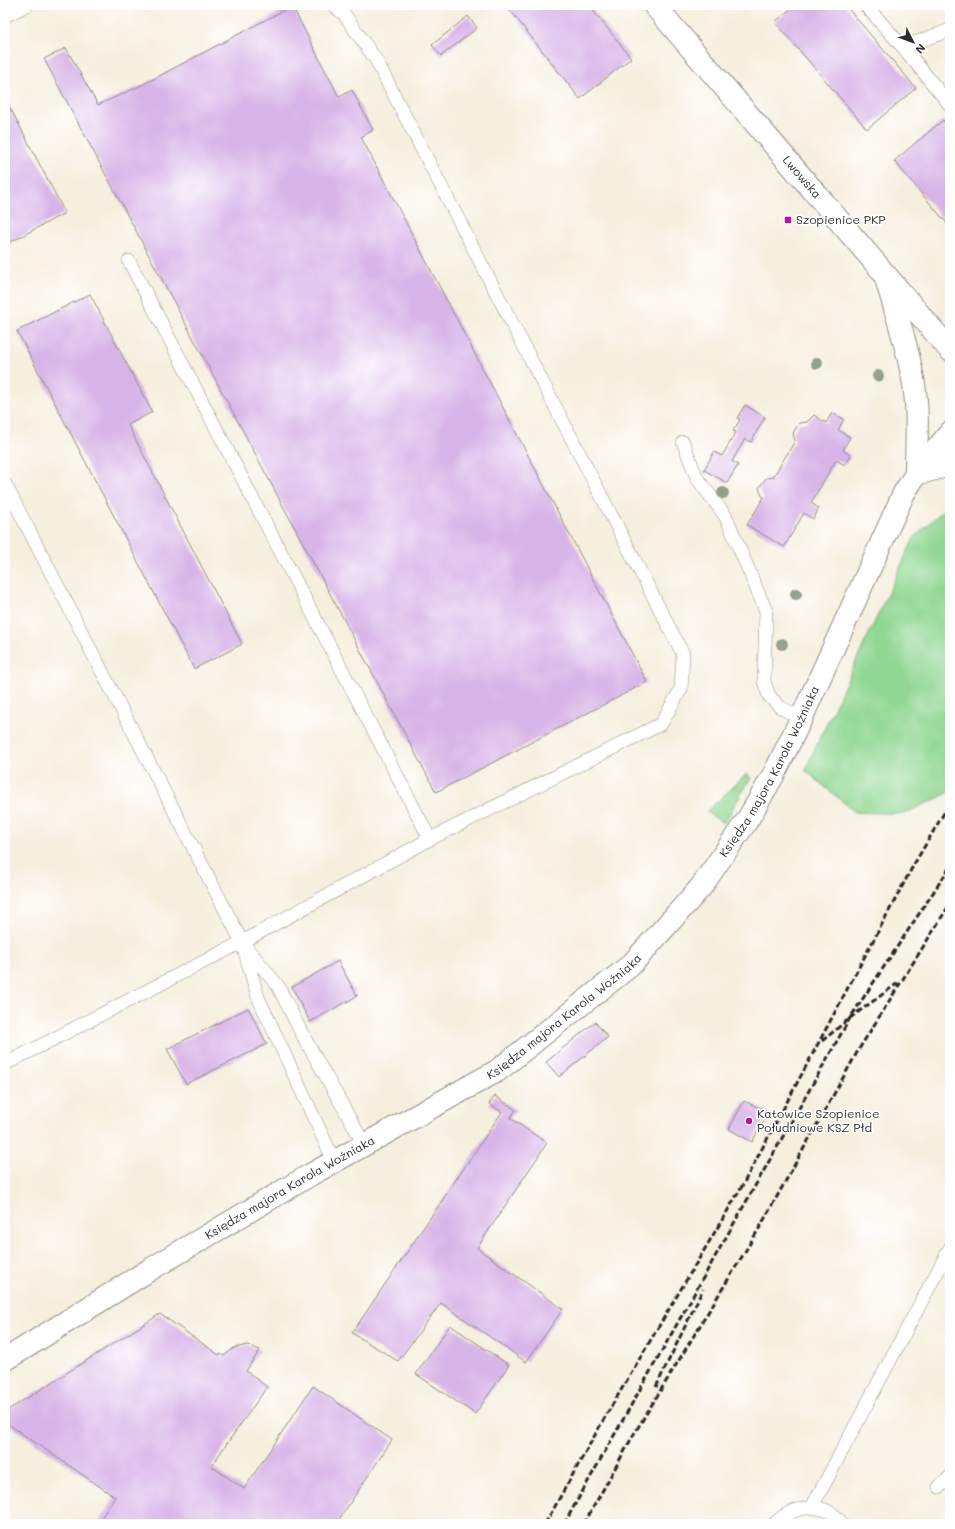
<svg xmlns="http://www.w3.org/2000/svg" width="955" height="1529" font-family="Mali,sans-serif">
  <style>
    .green { fill: #8fd792; stroke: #5d815e }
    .building { fill: #d8b5e8 }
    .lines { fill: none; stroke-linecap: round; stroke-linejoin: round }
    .service-casing { stroke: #908d84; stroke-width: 14 }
    .minor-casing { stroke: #908d84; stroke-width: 24 }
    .tertiary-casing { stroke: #908d84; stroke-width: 24 }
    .service { stroke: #fff; stroke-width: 13 }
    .minor { stroke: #fff; stroke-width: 22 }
    .tertiary { stroke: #fff; stroke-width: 22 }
    .rail { stroke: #2b2b2b; stroke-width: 3; stroke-dasharray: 6 3; stroke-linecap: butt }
    .tree { fill: #97a08d }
    .poi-dot { fill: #b5179e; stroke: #fff; stroke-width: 1.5 }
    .labels { text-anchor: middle; stroke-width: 3.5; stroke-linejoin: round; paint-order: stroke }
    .street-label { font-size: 12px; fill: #2b2b2b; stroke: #fff }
    .poi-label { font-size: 12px; fill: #2b2b2b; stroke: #fff; text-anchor: start }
  </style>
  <rect width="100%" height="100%" fill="#fff"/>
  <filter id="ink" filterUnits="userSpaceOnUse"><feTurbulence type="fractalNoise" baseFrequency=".025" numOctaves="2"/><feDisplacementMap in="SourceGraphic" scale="8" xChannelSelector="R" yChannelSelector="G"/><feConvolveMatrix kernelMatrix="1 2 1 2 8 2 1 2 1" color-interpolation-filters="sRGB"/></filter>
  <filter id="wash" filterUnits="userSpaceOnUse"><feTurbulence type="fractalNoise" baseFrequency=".012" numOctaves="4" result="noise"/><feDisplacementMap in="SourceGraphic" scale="16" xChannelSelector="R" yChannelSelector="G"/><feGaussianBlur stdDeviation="0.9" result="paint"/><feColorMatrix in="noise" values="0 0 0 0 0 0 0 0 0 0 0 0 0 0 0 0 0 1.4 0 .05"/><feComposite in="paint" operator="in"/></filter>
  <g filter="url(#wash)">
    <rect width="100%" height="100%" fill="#f6efde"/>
    <!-- green -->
    <path class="green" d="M 950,508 L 950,792 L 904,814 L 855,812 L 805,770 L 914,538 L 942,511 Z
      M 747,774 L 751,778 L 724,823 L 706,812 Z"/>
    <g id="blocks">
      <!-- building -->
      <path class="building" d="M 506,5 L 589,5 L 631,58 L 580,99 Z
        M 795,5 L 845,5 L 916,88 L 867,129 L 775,22 Z
        M 292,6 L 339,97 L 352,90 L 373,130 L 361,137 L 647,682 L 436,792 L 44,59 L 66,48 L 98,105 L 142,85 Z
        M 468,16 L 477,28 L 441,56 L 432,45 Z
        M 5,98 L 65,213 L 5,245 Z
        M 943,120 L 950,128 L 950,227 L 894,161 Z
        M 90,294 L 152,412 L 128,425 L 242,644 L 194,669 L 17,331 Z
        M 745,405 L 765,417 L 751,442 L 745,439 L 732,461 L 738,465 L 727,483 L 704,470 L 714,452 L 722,456 L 736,432 L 733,431 L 740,420 L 737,418 Z
        M 832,413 L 844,419 L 838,430 L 850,437 L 843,450 L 851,456 L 845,465 L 836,460 L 811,503 L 819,508 L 818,510 L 813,519 L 804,513 L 784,547 L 747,525 L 764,497 L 762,496 L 759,488 L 766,478 L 773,477 L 795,441 L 793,433 L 799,423 L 807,422 L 814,415 L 826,423 Z
        M 338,961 L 357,996 L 310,1022 L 292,987 Z
        M 248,1008 L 267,1044 L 186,1084 L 167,1049 Z
        M 595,1022 L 608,1037 L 559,1077 L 546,1062 Z
        M 495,1096 L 516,1110 L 510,1118 L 547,1143 L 477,1248 L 563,1309 L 526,1362 L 441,1303 L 398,1361 L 352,1333 L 502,1112 L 489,1104 Z
        M 744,1101 L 769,1112 L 752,1142 L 729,1129 Z
        M 160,1314 L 219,1355 L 221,1354 L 224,1356 L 234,1348 L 247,1345 L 260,1350 L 246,1371 L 267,1387 L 211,1466 L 244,1489 L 313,1386 L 392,1440 L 336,1524 L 97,1524 L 115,1497 L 5,1422 L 5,1412 Z
        M 450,1325 L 509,1365 L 475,1414 L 416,1374 Z"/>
    </g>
  </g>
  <g filter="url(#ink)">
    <use href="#blocks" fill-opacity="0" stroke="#908d84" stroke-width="1"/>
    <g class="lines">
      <defs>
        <path id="service" d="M 865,5 L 903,47 L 950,105
          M 5,16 L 27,5
          M 903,47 L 950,30
          M 129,261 L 430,839
          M 683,442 L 697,478 L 726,517 L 766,611 L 764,681 L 769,696 L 780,707 L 801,719
          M 5,484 L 242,942 L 258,997 L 334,1161
          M 245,946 L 278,986 L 301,1032 L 364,1144
          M 5,1064 L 242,942 L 430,839 L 661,724 L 681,689 L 683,654 L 376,60 L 344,14 L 333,5
          M 939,1487 L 950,1477
          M 812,1507 L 950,1248
          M 774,1524 C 792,1506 826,1499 842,1524"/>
        <g id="minor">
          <path d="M 885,275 C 896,312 908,348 914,385 C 919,414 916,445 916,474"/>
          <path d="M 916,474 L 950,465"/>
          <path id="s1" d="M 5,1360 L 151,1269 L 310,1175 L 497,1071 L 631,965 L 701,887 L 748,819 L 774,774 L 801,719 L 904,493 L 916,474 L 950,433"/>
        </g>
        <g id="tertiary">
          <path id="s2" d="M 654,5 L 950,350"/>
        </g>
      </defs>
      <!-- service casing -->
      <use href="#service" class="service-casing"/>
      <!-- minor casing -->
      <use href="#minor" class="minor-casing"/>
      <!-- tertiary casing -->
      <use href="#tertiary" class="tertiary-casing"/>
      <!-- service -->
      <use href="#service" class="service"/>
      <!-- minor -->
      <use href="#minor" class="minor"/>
      <!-- tertiary -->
      <use href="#tertiary" class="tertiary"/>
      <!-- rail -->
      <path class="rail" d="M 822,1041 L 850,1018 L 898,983
        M 656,1387 L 703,1289
        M 545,1524 L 605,1417 L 741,1188 L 913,866 L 950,803
        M 564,1524 L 850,1018 L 950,867
        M 584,1524 L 634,1434 L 760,1227 L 859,1049 L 950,904"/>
    </g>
    <!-- trees -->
    <g class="tree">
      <circle cx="817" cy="363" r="6"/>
      <circle cx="878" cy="376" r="6"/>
      <circle cx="723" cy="493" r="6"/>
      <circle cx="796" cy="594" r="6"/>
      <circle cx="782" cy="644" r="6"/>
    </g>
  </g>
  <!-- markers -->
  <g class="poi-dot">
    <rect x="784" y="216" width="8" height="8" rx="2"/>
    <circle cx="749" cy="1121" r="4"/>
  </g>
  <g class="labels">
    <!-- street labels -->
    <g class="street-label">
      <text dy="4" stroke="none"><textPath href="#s2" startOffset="227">Lwowska</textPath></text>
      <text dy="4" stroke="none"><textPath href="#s1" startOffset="981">Księdza majora Karola Woźniaka</textPath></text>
      <text dy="4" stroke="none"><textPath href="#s1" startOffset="657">Księdza majora Karola Woźniaka</textPath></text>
      <text dy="4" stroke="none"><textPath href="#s1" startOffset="333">Księdza majora Karola Woźniaka</textPath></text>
    </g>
    <!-- poi labels -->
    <g class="poi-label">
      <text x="796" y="224">Szopienice PKP</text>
      <text x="757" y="1118">Katowice Szopienice<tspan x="757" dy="14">Południowe KSZ Płd</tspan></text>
    </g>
  </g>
  <!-- margin -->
  <rect width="955" height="1529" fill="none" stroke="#fff" stroke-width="20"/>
  <!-- north arrow -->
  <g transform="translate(913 42) rotate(132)" stroke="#ffffff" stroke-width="3" paint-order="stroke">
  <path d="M0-3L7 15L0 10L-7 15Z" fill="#2b2b2b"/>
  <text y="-6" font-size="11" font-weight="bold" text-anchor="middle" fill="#2b2b2b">N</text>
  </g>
</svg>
